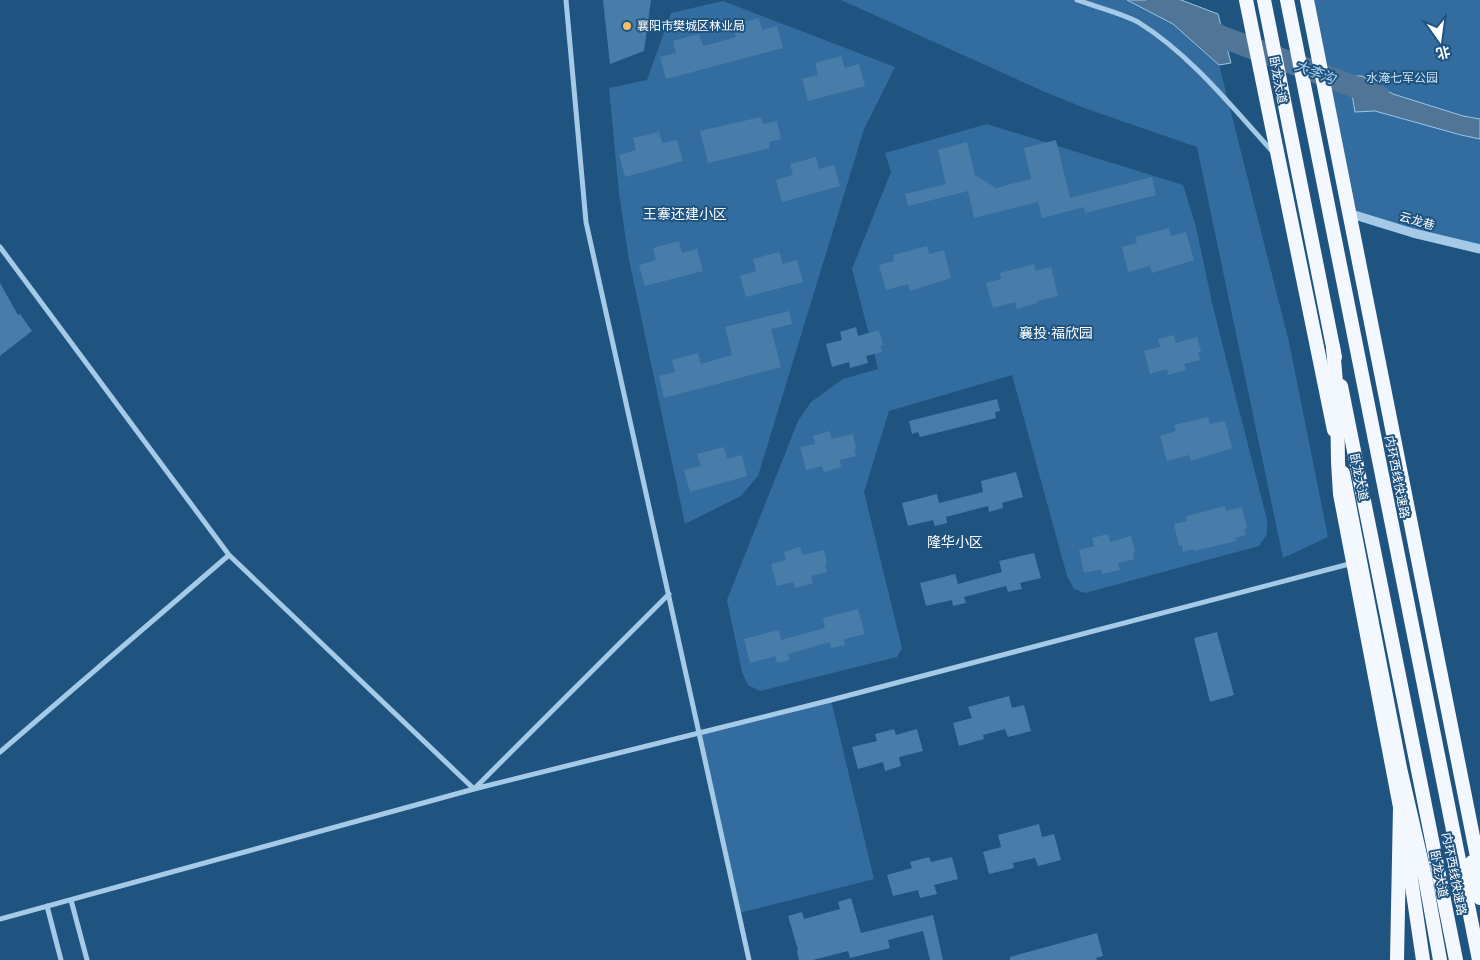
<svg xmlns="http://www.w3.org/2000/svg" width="1480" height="960" font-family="Inter,'Noto Sans SC',sans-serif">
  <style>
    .green { fill: #336d9f }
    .water { fill: #507596; stroke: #98c6ea }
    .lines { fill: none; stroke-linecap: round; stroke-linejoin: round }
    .river { stroke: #507596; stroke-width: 22 }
    .building { fill: #487daa }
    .minor { stroke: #a4cae8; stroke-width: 5 }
    .tertiary { stroke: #a4cae8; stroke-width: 9 }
    .trunk { stroke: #f3f8fe; stroke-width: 14 }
    .trunk-bridge { stroke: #f3f8fe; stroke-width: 14 }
    .poi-dot { fill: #f6be64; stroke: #1f5380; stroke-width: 2 }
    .labels { text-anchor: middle; stroke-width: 4; stroke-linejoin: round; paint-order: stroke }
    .poi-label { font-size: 12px; fill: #fff; stroke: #1f5380; text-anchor: start }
    .park-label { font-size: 12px; fill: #c8e2f6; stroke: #1f5380 }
    .street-label { font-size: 12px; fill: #fff; stroke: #1f5380 }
    .water-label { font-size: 14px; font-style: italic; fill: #b0d3f0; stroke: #1f5380 }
    .neighbourhood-label { font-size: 14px; fill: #fff; stroke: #1f5380 }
  </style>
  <rect width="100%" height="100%" fill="#1f5380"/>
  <!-- green -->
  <path class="green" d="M 841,0 L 1127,0 L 1173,24 L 1219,65 L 1289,342 L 1328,537 L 1283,558 L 1197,147 L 1087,109 L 1045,92 Z
    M 1307,0 L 1480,0 L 1480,249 L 1348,213 Z
    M 723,1 L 895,67 L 864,129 L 758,476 L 741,496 L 685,524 L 628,255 L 619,193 L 609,88 L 647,80 L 671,13 Z
    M 987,124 L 1183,185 L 1196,227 L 1213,307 L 1267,520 L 1267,534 L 1259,546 L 1085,593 L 1074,589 L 1067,576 L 1012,375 L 889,411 L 864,492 L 902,648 L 897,657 L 760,691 L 748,685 L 742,672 L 727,600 L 798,421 L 811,402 L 843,379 L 878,369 L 852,269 L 891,172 L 885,153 Z
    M 831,700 L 874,879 L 739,913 L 699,733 Z"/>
  <!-- water -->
  <path class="water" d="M 1127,0 L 1181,0 L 1218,14 L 1231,63 L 1219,65 L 1173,24 Z
    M 1349,76 L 1362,76 L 1393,94 L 1463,116 L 1480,119 L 1480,139 L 1461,135 L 1375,111 L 1355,112 Z"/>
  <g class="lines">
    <!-- river -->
    <path class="river" d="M 1157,0 L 1220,36 L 1379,96"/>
  </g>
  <!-- building -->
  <path class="building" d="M 603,0 L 651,0 L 644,51 L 610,64 Z
    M 759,18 L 762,30 L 777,26 L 783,48 L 666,79 L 660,57 L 676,53 L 673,41 L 699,34 L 703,46 L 719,42 L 736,37 L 733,25 Z
    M 841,56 L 845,68 L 859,64 L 865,86 L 808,101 L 802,79 L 818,75 L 815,63 Z
    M 761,117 L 763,124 L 777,121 L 781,139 L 769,142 L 770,148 L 708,163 L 700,131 Z
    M 659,132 L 662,143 L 677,140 L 683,161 L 625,177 L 619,155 L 636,150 L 633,138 Z
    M 1056,140 L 1070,198 L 1152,177 L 1156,195 L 1085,213 L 1084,207 L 1042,218 L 1038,202 L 974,218 L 968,191 L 908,206 L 905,194 L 946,184 L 938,150 L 967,142 L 975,175 L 996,188 L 1031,179 L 1024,148 Z
    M 816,157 L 819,169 L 834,165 L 840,186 L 782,202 L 776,180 L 793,175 L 790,164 Z
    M 1169,228 L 1171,236 L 1186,232 L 1194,260 L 1152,273 L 1150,266 L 1128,272 L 1122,247 L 1137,243 L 1135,237 Z
    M 679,241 L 682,253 L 697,249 L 703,271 L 645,286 L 639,265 L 656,260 L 653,248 Z
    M 927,246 L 929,254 L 944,250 L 951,278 L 910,291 L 908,284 L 886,290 L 879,265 L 894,261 L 893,255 Z
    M 779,252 L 783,264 L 797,260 L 803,282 L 746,297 L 740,276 L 756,271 L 753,259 Z
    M 1034,264 L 1036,271 L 1051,267 L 1058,296 L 1037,301 L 1037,303 L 1017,309 L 1015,302 L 993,308 L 986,283 L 1001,279 L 1000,273 Z
    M 0,283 L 18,315 L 20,314 L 32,331 L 0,356 Z
    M 789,311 L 792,324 L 771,329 L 781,367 L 664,398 L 659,376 L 675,372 L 672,360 L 698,353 L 701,364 L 732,355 L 725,327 Z
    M 856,327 L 858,336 L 879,330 L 883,345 L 880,345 L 882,352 L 866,356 L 868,363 L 850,368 L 849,362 L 832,367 L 826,344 L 842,340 L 840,332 Z
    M 1174,335 L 1176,343 L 1197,337 L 1201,352 L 1198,352 L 1200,360 L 1184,364 L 1186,370 L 1168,375 L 1167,369 L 1150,374 L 1144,351 L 1160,347 L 1158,339 Z
    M 997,399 L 1000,411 L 995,412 L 996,418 L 920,437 L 918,432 L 912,434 L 909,421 Z
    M 1208,417 L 1210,424 L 1225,421 L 1232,448 L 1191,461 L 1189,455 L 1167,461 L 1160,436 L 1176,431 L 1174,425 Z
    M 829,431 L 832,439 L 853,434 L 856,449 L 854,449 L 856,456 L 840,460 L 841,467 L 824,472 L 822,466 L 806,470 L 800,447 L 815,444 L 813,436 Z
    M 724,447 L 727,459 L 742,455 L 747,476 L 690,492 L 684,470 L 701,466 L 697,454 Z
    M 1016,472 L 1023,497 L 1002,503 L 1003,508 L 989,512 L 988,506 L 946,517 L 947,523 L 935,526 L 933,520 L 908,526 L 902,503 L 937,494 L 939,503 L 983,492 L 981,481 Z
    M 1225,506 L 1226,511 L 1242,507 L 1247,528 L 1244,529 L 1246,535 L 1235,538 L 1236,541 L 1194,551 L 1193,549 L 1183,552 L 1182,545 L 1179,546 L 1174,524 L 1187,521 L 1186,516 Z
    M 1108,534 L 1110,542 L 1131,536 L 1135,551 L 1133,552 L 1134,559 L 1118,563 L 1120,570 L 1102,574 L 1101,569 L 1084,573 L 1079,550 L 1094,546 L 1092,538 Z
    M 800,547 L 803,555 L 824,550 L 827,564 L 825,565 L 827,572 L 811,576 L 813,583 L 795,588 L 793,582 L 777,586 L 771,564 L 786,560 L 784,552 Z
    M 1034,553 L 1041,578 L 1020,583 L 1022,589 L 1008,592 L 1006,586 L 964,597 L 966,603 L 953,606 L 952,600 L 926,606 L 920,583 L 955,574 L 958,584 L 1002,572 L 999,561 Z
    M 858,609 L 865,634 L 844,639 L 845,645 L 831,648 L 830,642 L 788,654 L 789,660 L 777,663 L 775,656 L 750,663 L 744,639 L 779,630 L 781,640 L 825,628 L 823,618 Z
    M 1217,632 L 1234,695 L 1210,702 L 1194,638 Z
    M 1009,696 L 1012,708 L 1024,705 L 1031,731 L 1008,737 L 1005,729 L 983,735 L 984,739 L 959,746 L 953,723 L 972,718 L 968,707 Z
    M 894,729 L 896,735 L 917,729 L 923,751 L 899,757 L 901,766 L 885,771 L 883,762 L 858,769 L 852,747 L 877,741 L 875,734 Z
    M 1039,824 L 1042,837 L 1054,834 L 1061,860 L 1038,866 L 1035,858 L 1013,863 L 1014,868 L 989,874 L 983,852 L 1001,847 L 998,835 Z
    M 929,857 L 931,862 L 952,857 L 958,879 L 934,885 L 937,894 L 920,898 L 918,890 L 893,896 L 887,875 L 912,868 L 910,862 Z
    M 851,898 L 861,933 L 933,915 L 943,960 L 930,960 L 923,931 L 888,940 L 890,948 L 850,958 L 848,951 L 813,960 L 799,960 L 797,951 L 798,950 L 788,916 L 802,912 L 804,919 L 840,909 L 838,902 Z
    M 1097,933 L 1103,956 L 1096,958 L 1097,960 L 1010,960 L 1010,957 Z"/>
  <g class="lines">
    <!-- minor -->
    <path class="minor" d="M 566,0 L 586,222 L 699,733 L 831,700 L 1353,563
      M 1077,0 C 1094,6 1124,14 1138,22 C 1191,55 1231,106 1273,152
      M 0,247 L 229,555 L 0,752
      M 229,555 L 474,789 L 669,594
      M 71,900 L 87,960
      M 47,906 L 61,960
      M 0,919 L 474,789 L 699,733 L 749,960"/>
    <!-- tertiary -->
    <path class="tertiary" d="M 1348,213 L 1413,233 L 1480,249"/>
    <!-- trunk -->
    <path class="trunk" d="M 1246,0 L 1334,430
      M 1264,0 L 1335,357
      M 1287,0 L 1479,960
      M 1307,0 L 1480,872
      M 1341,386 L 1456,960
      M 1343,473 L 1400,768 L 1425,877 L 1440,960
      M 1404,832 L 1423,960
      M 1472,862 L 1480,898"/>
    <!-- trunk-bridge -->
    <path class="trunk-bridge" d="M 1333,347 L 1337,395 L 1338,462 L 1340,494 L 1400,807 L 1397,960"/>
  </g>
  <!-- markers -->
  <circle class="poi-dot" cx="627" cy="26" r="5"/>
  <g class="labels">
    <!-- poi labels -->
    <g class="poi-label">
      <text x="637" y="30">襄阳市樊城区林业局</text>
    </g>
    <!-- park labels -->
    <g class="park-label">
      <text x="1402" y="82">水淹七军公园</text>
    </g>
    <!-- street labels -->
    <g class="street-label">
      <text transform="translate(1278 80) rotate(79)" y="4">卧龙大道</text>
      <text transform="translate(1417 221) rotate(16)" y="4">云龙巷</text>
      <text transform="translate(1359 477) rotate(78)" y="4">卧龙大道</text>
      <text transform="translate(1397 477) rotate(79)" y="4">内环西线快速路</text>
      <text transform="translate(1439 874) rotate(79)" y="4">卧龙大道</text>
      <text transform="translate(1454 874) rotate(79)" y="4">内环西线快速路</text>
    </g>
    <!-- water labels -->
    <g class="water-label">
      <text transform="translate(1315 72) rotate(21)" y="5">大李沟</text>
    </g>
    <!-- neighbourhood labels -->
    <g class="neighbourhood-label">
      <text x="685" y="219">王寨还建小区</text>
      <text x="1056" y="338">襄投·福欣园</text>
      <text x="955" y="547">隆华小区</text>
    </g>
  </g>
  <!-- north arrow -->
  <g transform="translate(1440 40) rotate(166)" stroke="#1f5380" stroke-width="4" paint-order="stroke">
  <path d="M0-4L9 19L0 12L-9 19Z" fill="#ffffff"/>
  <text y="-8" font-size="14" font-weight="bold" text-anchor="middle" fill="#ffffff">北</text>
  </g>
</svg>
